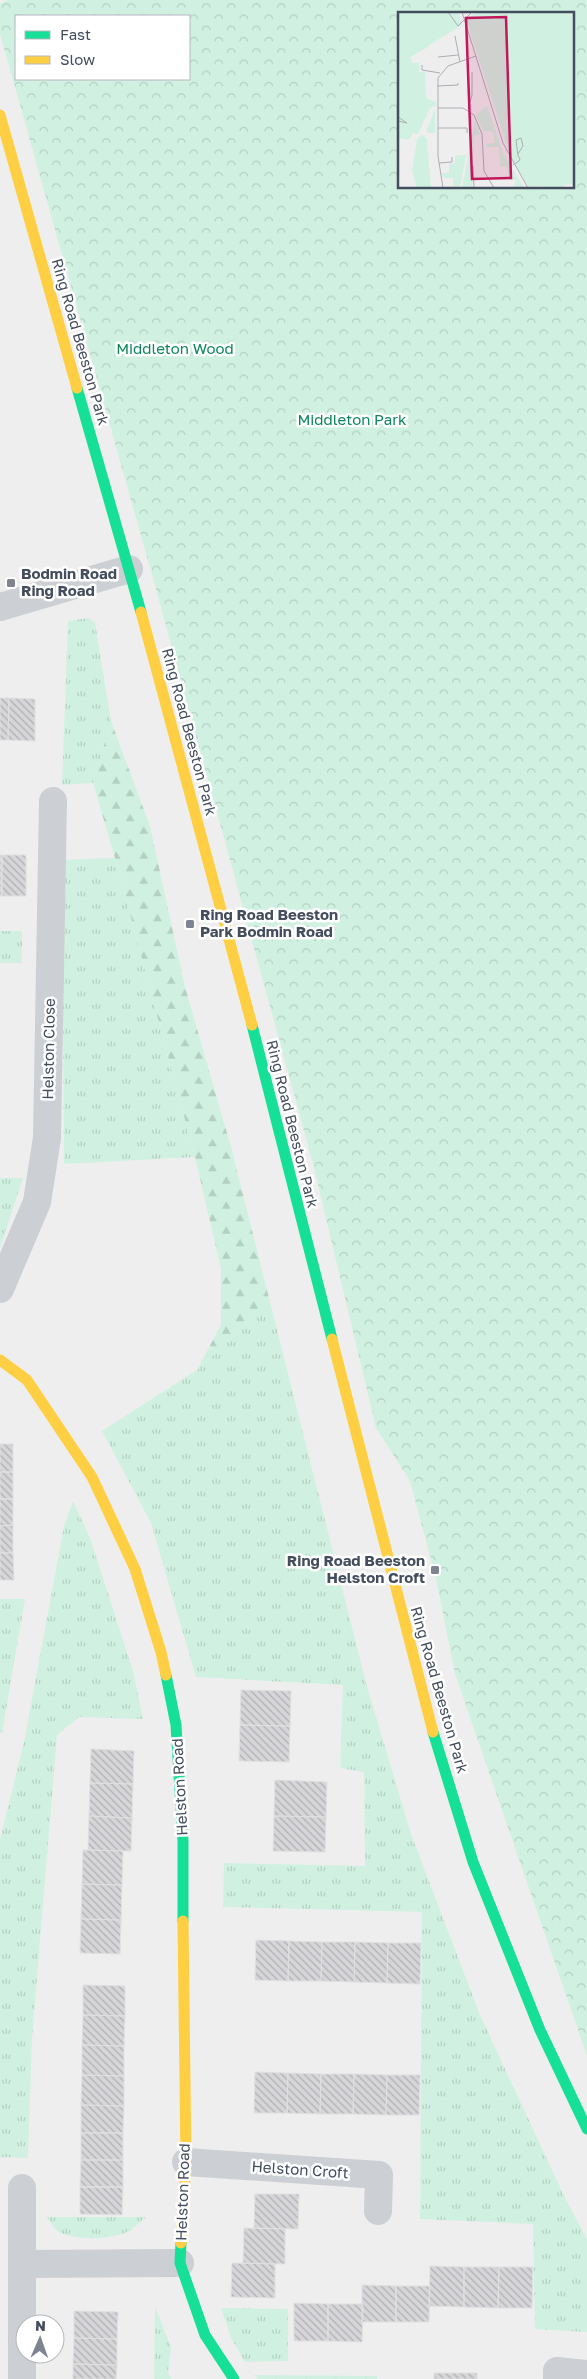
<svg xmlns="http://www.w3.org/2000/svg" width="587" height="2379" font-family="'Golos Text',sans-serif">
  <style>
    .grass { fill: url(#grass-tufts) }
    .forest { fill: url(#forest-firs) }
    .park { fill: url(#park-crowns); fill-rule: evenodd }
    .building { fill: url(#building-back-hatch); stroke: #e0e0e1 }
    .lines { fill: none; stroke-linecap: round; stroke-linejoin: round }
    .street { stroke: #cccfd3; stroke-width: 28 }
    .fast { stroke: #16e098; stroke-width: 11 }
    .slow { stroke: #ffcf43; stroke-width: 11 }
    .poi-dot { fill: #7f8590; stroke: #fff; stroke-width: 2 }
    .labels { text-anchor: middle; stroke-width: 5; stroke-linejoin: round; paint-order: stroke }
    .street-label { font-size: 15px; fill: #434d5d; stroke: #fff }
    .park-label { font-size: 15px; fill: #0c865a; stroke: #fff }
    .poi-label { font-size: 15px; font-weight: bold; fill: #434d5d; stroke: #fff; text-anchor: start }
    .inset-road { fill: none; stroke: #aaaeb4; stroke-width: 1 }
    .view { fill: #c2185b; fill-opacity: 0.15; stroke: #c2185b; stroke-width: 2.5 }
    .inset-edge { fill: none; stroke: #434d5d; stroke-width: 2.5 }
  </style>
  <defs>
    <pattern id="grass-tufts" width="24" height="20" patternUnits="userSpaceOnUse" patternTransform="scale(1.25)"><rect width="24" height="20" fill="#d0f1e1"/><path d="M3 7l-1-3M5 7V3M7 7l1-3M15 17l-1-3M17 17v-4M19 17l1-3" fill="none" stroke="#b4d0c3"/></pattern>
    <pattern id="forest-firs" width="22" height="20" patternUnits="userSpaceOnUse" patternTransform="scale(1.25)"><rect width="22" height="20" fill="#d0f1e1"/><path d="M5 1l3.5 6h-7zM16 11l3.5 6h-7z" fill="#b4d0c3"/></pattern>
    <pattern id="park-crowns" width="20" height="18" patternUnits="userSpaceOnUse" patternTransform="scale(1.25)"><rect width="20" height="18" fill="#d0f1e1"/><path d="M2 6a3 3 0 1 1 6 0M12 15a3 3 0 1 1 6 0" fill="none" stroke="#b4d0c3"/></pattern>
    <pattern id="building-back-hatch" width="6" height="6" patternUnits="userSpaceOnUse" patternTransform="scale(1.25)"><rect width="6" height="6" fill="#d6d6d9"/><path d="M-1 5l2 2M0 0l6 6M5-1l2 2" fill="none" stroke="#afb0b3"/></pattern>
  </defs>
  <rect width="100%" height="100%" fill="#efeeee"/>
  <!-- grass -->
  <path class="grass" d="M 89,618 L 95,623 L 111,721 L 93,783 L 62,785 L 68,621 Z
    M 115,858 L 195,1157 L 64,1164 L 62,860 Z
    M 0,931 L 22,931 L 22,963 L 0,963 Z
    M 0,1178 L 23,1178 L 0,1248 Z
    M 270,1302 L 366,1683 L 411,1834 L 480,2015 L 564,2196 L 587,2239 L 587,2332 L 535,2329 L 533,2224 L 420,2219 L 422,1912 L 223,1907 L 224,1863 L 365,1866 L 364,1772 L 340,1768 L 343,1685 L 196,1677 L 151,1523 L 102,1431 L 197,1370 Z
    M 73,1501 L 90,1538 L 133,1671 L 143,1719 L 79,1717 L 57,1735 L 32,2038 L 28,2158 L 0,2157 L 0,1840 L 24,1742 L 64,1526 Z
    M 0,1599 L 25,1599 L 2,1733 L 0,1733 Z
    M 47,2217 L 146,2217 C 141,2221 136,2226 131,2230 C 115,2240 75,2241 59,2232 C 54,2229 50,2221 47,2217 Z
    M 155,2307 L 171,2347 L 168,2373 L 172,2379 L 154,2379 Z
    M 221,2308 L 288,2309 L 288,2361 L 245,2362 L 231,2338 Z
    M 254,2375 L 377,2376 L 377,2379 L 257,2379 Z"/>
  <!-- forest -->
  <path class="forest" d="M 111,721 L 150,826 L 185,987 L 231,1147 L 270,1302 L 197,1370 L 221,1325 L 221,1269 L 195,1157 L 115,858 L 93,783 Z"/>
  <!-- park -->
  <path class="park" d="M 8,0 L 587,0 L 587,2056 L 455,1674 L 436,1579 L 410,1481 L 376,1428 L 313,1164 L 154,582 L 0,34 L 0,4 ZM 400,14 L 573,14 L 573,188 L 400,188 ZM 16,16 L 189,16 L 189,79 L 16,79 Z"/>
  <!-- building -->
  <path class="building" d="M 0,698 L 9,698 L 8,740 L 0,740 Z
    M 9,698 L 35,699 L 35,741 L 8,740 Z
    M 0,855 L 2,855 L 2,896 L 0,896 Z
    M 2,855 L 26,855 L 26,896 L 2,896 Z
    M 0,1444 L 13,1444 L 13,1472 L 0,1472 Z
    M 0,1472 L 13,1472 L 13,1499 L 0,1499 Z
    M 0,1499 L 13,1499 L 13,1525 L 0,1526 Z
    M 13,1525 L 13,1553 L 0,1553 L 0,1526 Z
    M 0,1553 L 13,1553 L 14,1580 L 0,1580 Z
    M 241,1690 L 291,1691 L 290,1726 L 240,1725 Z
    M 240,1725 L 290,1726 L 289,1762 L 239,1761 Z
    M 91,1749 L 134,1751 L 133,1784 L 90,1783 Z
    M 275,1780 L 327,1782 L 326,1817 L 274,1816 Z
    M 90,1783 L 133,1784 L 132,1818 L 89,1816 Z
    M 89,1816 L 132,1818 L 131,1851 L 88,1850 Z
    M 274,1816 L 326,1817 L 325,1852 L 273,1851 Z
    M 83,1850 L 123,1851 L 122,1885 L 82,1884 Z
    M 82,1884 L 122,1885 L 121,1920 L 81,1919 Z
    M 81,1919 L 121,1920 L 120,1954 L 80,1953 Z
    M 256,1940 L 289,1941 L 288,1981 L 255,1980 Z
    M 289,1941 L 322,1942 L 321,1981 L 288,1981 Z
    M 322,1942 L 355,1942 L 354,1982 L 321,1981 Z
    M 355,1942 L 388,1943 L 387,1983 L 354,1982 Z
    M 388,1943 L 421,1943 L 420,1984 L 387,1983 Z
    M 83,1985 L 125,1986 L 125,2016 L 83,2015 Z
    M 83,2015 L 125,2016 L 124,2046 L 82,2045 Z
    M 82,2045 L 124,2046 L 124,2076 L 82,2075 Z
    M 255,2072 L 288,2073 L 287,2113 L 254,2113 Z
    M 288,2073 L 321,2074 L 320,2114 L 287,2113 Z
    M 321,2074 L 354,2074 L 353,2114 L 320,2114 Z
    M 354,2074 L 387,2075 L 386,2115 L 353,2114 Z
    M 82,2075 L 124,2076 L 124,2106 L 81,2105 Z
    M 387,2075 L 420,2075 L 419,2115 L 386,2115 Z
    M 81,2105 L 124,2106 L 123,2133 L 81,2133 Z
    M 81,2133 L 123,2133 L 123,2160 L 81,2160 Z
    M 81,2160 L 123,2160 L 123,2187 L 80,2187 Z
    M 80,2187 L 123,2187 L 122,2215 L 80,2214 Z
    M 255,2194 L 299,2194 L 298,2229 L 254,2228 Z
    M 244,2228 L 285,2229 L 285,2264 L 243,2263 Z
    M 232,2263 L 275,2264 L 275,2298 L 231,2297 Z
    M 430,2266 L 464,2267 L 464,2307 L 429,2306 Z
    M 464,2267 L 499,2267 L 498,2308 L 464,2307 Z
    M 499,2267 L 533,2267 L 532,2308 L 498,2308 Z
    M 362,2285 L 396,2286 L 396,2322 L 362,2322 Z
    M 396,2286 L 430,2286 L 429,2322 L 396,2322 Z
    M 294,2303 L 328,2304 L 328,2341 L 294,2341 Z
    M 328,2304 L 363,2304 L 362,2342 L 328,2341 Z
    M 74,2311 L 118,2312 L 117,2339 L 74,2338 Z
    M 74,2338 L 117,2339 L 117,2365 L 73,2364 Z
    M 73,2364 L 117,2365 L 116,2379 L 73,2379 Z
    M 434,2373 L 477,2373 L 477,2379 L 434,2379 Z"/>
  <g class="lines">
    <!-- street -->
    <path class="street" d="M 0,607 L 129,569
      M 0,1289 L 37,1202 L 47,1138 L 53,801
      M 186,2162 L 379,2175 L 378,2211
      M 22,2188 L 22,2379
      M 22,2264 L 180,2263
      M 557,2379 L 557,2371 L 587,2374"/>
    <!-- fast -->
    <path class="fast" d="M 77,388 L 141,612
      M 252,1025 L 332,1339
      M 166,1675 L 176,1725 L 183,1841 L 183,1921
      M 433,1732 L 473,1862 L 540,2030 L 587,2129
      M 181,2243 L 180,2263 L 205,2335 L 234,2379"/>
    <!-- slow -->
    <path class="slow" d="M 0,115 L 77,388
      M 141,612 L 252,1025
      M 332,1339 L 433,1732
      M 0,1360 L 27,1380 L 92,1477 L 135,1569 L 161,1652 L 166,1675
      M 181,2243 L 186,2162 L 183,1921"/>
  </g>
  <!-- markers -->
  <g class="poi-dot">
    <rect x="6" y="578" width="10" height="10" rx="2.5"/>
    <rect x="185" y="919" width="10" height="10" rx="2.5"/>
    <rect x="430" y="1565" width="10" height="10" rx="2.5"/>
  </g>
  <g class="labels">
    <!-- street labels -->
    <g class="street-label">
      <text transform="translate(80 342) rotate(74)" y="5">Ring Road Beeston Park</text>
      <text transform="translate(189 732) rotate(75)" y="5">Ring Road Beeston Park</text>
      <text transform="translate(49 1049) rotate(-89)" y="5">Helston Close</text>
      <text transform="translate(292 1124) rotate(76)" y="5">Ring Road Beeston Park</text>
      <text transform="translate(439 1690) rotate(74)" y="5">Ring Road Beeston Park</text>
      <text transform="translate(180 1787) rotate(-93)" y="5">Helston Road</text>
      <text transform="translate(300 2170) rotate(4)" y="5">Helston Croft</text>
      <text transform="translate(183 2192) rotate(-88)" y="5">Helston Road</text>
    </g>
    <!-- park labels -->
    <g class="park-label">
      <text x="175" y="354">Middleton Wood</text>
      <text x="352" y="425">Middleton Park</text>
    </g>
    <!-- poi labels -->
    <g class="poi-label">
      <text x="21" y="579">Bodmin Road<tspan x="21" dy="17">Ring Road</tspan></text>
      <text x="200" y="920">Ring Road Beeston<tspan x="200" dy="17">Park Bodmin Road</tspan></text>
      <text x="425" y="1566" text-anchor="end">Ring Road Beeston<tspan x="425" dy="17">Helston Croft</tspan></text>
    </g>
  </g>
  <!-- overview -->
  <g transform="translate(398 12)">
    <rect width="176" height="176" fill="#efeeee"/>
    <path d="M 0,0 L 60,0 L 64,13 L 12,45 L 14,51 L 21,51 L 21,60 L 27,60 L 28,86 L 38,90 L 38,94 L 32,96 L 20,122 L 15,121 L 11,128 L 0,126 L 0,119 L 4,119 L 0,117 ZM 89,94 L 105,141 L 126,176 L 116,175 L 118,168 L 111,168 L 115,163 L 110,163 L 109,155 L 102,155 L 101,135 L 88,135 L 88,132 L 97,131 L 95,120 L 85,119 L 78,103 ZM 37,97 L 37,121 L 29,121 L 29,117 ZM 77,108 L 82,122 L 76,124 L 74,176 L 64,176 ZM 68,143 L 62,176 L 55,176 L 55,166 L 46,166 L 43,161 L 51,161 L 51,152 L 57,151 L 57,144 Z" fill="#d0f1e1"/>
    <path d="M 3,0 L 9,0 L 21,25 L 17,27 ZM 26,34 L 32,34 L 12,45 L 30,94 L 10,43 ZM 25,96 L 27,99 L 21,113 L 10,109 ZM 24,122 L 29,127 L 33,176 L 19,176 L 14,159 L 19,127 Z" fill="#d0f1e1"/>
    <path d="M 79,0 L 176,0 L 176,172 L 166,173 L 164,176 L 130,174 L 112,143 L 68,7 Z" fill="#d0f1e1"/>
    <path class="inset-road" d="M 50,0 L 60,14 L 73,1M 64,0 L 105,131 L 130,176M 57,24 L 62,50M 40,45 L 60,43M 24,53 L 24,58 L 42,61M 39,74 L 60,73 L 60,71M 40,96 L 65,96 L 76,103 L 84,122 L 86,159 L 96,176M 70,97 L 74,83 L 74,60M 0,105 L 9,111 L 0,109M 40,116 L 69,116 L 69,121M 41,151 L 54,150 L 54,145M 115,153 L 121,149 L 122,147 L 120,144 L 118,128 L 123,126 L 125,134 L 120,142M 75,154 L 76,176M 45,176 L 40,144 L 40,66 L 50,54 L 78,44"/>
    <path class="view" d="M 108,5 L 113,166 L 74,167 L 68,6 Z"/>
    <rect width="176" height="176" class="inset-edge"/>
  </g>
  <!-- legend -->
  <rect x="15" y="15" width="175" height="65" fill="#ffffff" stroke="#b4b8be"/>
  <rect x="25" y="31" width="25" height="8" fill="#16e098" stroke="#b4b8be"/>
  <text x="60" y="40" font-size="15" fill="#434d5d">Fast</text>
  <rect x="25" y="56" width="25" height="8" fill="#ffcf43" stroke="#b4b8be"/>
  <text x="60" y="65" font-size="15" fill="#434d5d">Slow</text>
  <!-- north arrow -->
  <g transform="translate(40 2339) rotate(2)"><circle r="24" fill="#ffffff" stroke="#b4b8be"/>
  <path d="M0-4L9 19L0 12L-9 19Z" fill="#7f8590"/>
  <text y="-8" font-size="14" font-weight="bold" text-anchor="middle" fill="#434d5d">N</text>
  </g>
</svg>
